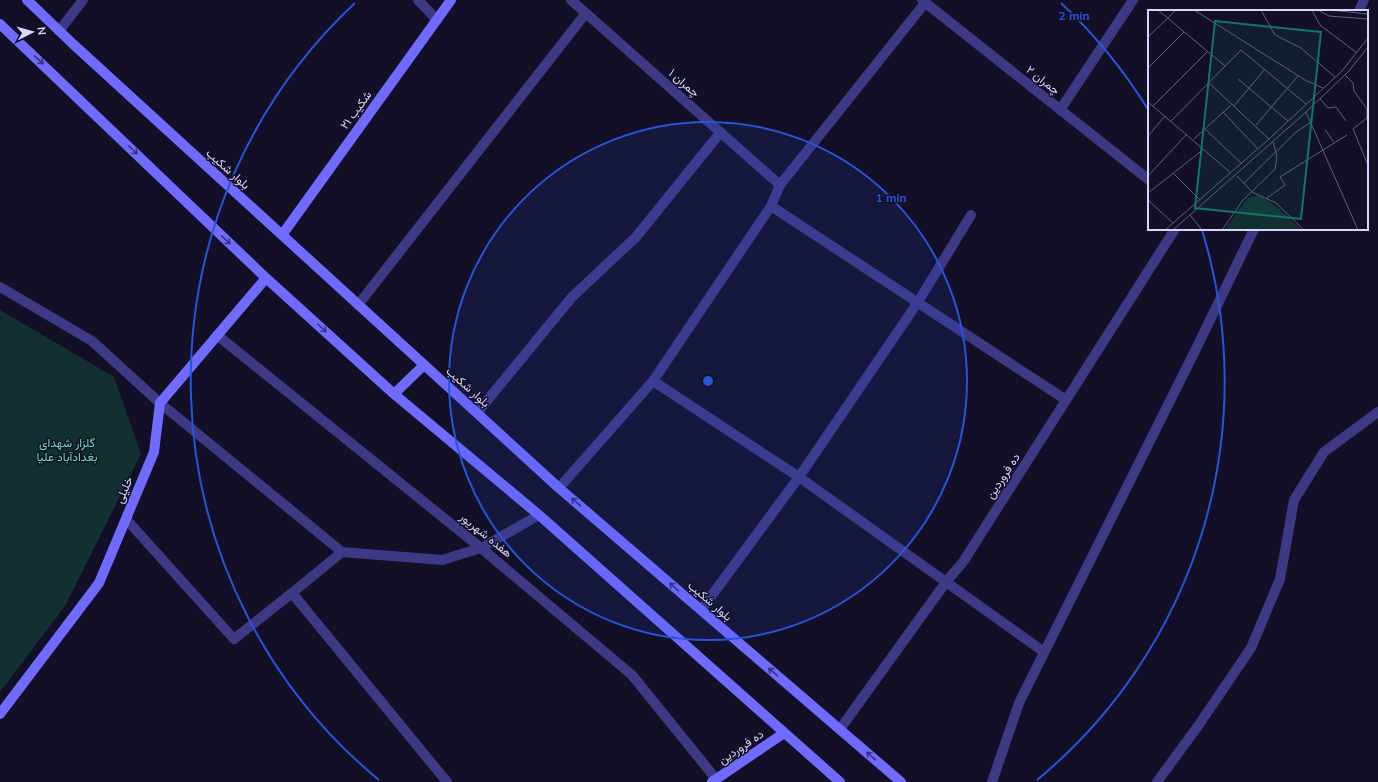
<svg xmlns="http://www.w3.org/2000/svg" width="1378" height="782" font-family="'Nunito Sans',Vazirmatn,sans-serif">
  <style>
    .green { fill: #12302f }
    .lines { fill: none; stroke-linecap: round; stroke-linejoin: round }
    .street { stroke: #3d3a85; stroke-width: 10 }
    .secondary { stroke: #6f6bff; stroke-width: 10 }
    .oneway { stroke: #38347d }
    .ring { fill: none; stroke: #2655da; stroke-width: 2 }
    .labels { text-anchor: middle; stroke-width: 3; stroke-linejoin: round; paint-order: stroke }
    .street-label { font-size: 12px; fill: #d9d4ff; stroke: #130f26 }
    .park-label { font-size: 12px; fill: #5fe0c0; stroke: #130f26 }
    .inset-road { fill: none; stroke: #625e7d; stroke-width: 1 }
    .view { fill: #0f766e; fill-opacity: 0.15; stroke: #0f766e; stroke-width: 2 }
    .inset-edge { fill: none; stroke: #d9d4ff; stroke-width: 2 }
    .centre { fill: #2655da; stroke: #130f26; stroke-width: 2 }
    .ring-label { font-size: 12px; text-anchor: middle; font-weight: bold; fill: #2655da; stroke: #130f26; stroke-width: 3; stroke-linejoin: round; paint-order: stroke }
  </style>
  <rect width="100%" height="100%" fill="#130f26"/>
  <!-- green -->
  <path class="green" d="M 0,310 L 114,377 L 141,454 L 65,606 L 0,692 Z"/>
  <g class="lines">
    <!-- street -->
    <path class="street" d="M 418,0 L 437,20
      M 571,0 L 780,185
      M 922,0 L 1149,180
      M 1359,11 L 1364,0
      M 59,31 L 83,0
      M 1060,110 L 1133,0
      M 771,206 L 1066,400
      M 0,287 L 92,341 L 160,403 L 342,552 L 442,560 L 481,548 L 539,515
      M 358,305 L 586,13
      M 217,335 L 481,548 L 632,675 L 716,779
      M 653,381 L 799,477 L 1044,652
      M 477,413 L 572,297 L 636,237 L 720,133
      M 559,488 L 653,381 L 771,206 L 780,185 L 925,3
      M 126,519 L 234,639 L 292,593 L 447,782
      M 292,593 L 342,552
      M 701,610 L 799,477 L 918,302 L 971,215
      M 840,729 L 946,582 L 963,562 L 1175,229
      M 992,782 L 1019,703 L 1197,347 L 1254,229
      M 1157,782 L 1198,726 L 1251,648 L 1280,579 L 1294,500 L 1324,452 L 1378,412"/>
    <!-- secondary -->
    <path class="secondary" d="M 27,0 L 73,44 L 559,488 L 901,782
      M 0,24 L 266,278 L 394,394 L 539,515 L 840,782
      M 282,235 L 451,0
      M 394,394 L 424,365
      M 0,714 L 99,583 L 154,452 L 160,403 L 266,278
      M 712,782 L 784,733"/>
  </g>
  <!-- one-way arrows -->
  <defs><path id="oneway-shaft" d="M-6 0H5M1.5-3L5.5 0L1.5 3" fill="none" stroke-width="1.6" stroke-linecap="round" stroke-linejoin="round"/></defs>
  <g class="oneway">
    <use href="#oneway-shaft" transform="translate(39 60) rotate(43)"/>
    <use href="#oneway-shaft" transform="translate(133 150) rotate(44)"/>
    <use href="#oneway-shaft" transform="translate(226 240) rotate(44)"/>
    <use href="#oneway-shaft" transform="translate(322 328) rotate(42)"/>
    <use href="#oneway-shaft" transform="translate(576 502) rotate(-139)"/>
    <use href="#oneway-shaft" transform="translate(674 587) rotate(-139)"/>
    <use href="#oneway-shaft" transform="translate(773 672) rotate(-139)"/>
    <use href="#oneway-shaft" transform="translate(871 756) rotate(-139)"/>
  </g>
  <!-- distance rings -->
  <circle cx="708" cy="381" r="259" fill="#2655da" fill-opacity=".12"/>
  <g class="ring">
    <circle cx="708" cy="381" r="259"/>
    <path d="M379 780A517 517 0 0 1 355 3M1061 3A517 517 0 0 1 1149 111M1202 230A517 517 0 0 1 1037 780"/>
  </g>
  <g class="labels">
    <!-- street labels -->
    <g class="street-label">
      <text transform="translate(1043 80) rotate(38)" y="4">چمران ۲</text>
      <text transform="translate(684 83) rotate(41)" y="4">چمران ۱</text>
      <text transform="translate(356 110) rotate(-54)" y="4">شکیب ۲۱</text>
      <text transform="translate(228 169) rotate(42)" y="4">بلوار شکیب</text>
      <text transform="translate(468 387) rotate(42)" y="4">بلوار شکیب</text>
      <text transform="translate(1003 476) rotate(-57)" y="4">ده فروردین</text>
      <text transform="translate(124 490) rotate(-67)" y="4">خلیلی</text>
      <text transform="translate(486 535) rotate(39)" y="4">هفده شهریور</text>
      <text transform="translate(710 601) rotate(41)" y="4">بلوار شکیب</text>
      <text transform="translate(741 747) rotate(-34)" y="4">ده فروردین</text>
    </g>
    <!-- park labels -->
    <g class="park-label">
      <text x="67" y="447">گلزار شهدای<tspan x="67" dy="14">بغدادآباد علیا</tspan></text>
    </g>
  </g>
  <!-- overview -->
  <g transform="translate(1148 10)">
    <rect width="220" height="220" fill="#130f26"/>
    <path d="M 111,185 L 130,198 L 154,220 L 76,220 L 100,188 Z" fill="#12302f"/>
    <path class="inset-road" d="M 10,0 L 77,56M 46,0 L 157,70 L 175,78M 113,0 L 127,25 L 153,38 L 187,67M 164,0 L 172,15 L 209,43M 170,0 L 181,6 L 220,9M 182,0 L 220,4M 0,27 L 28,0M 0,58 L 36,22M 197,65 L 205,73 L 206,81 L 219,99 L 219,108 L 205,119 L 220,155M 90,69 L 140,111M 61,73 L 121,129M 172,89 L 180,98 L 188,97 L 198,111M 0,92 L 83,163M 5,96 L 60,41M 86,96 L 117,59M 75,102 L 110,139M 158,102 L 210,220M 23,111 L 93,40 L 158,94M 108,115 L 150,66M 57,119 L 94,154M 177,120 L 186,132M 0,126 L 17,106M 46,129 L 83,95M 25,163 L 52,190M 0,166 L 39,124M 89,166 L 104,182 L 128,193 L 156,220M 96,173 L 148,122 L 163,112M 0,183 L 56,139M 119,188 L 137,175 L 132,167 L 199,125M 0,190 L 25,213M 42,205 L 54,220M 17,220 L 121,129 L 194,61 L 220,28M 25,220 L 158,102 L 200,62 L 220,37M 74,220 L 95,190 L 127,159 L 129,146 L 125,132"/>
    <path class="view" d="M 67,11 L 173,22 L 153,209 L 47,198 Z"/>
    <rect width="220" height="220" class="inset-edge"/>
  </g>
  <circle cx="708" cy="381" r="6" class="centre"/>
  <g class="ring-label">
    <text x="1074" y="20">2 min</text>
    <text x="891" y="202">1 min</text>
  </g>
  <!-- north arrow -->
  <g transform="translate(32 32) rotate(84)" stroke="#130f26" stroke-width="3" paint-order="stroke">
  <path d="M0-3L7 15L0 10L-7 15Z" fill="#d9d4ff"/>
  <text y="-6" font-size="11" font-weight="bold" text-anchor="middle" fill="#d9d4ff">N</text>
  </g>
</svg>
